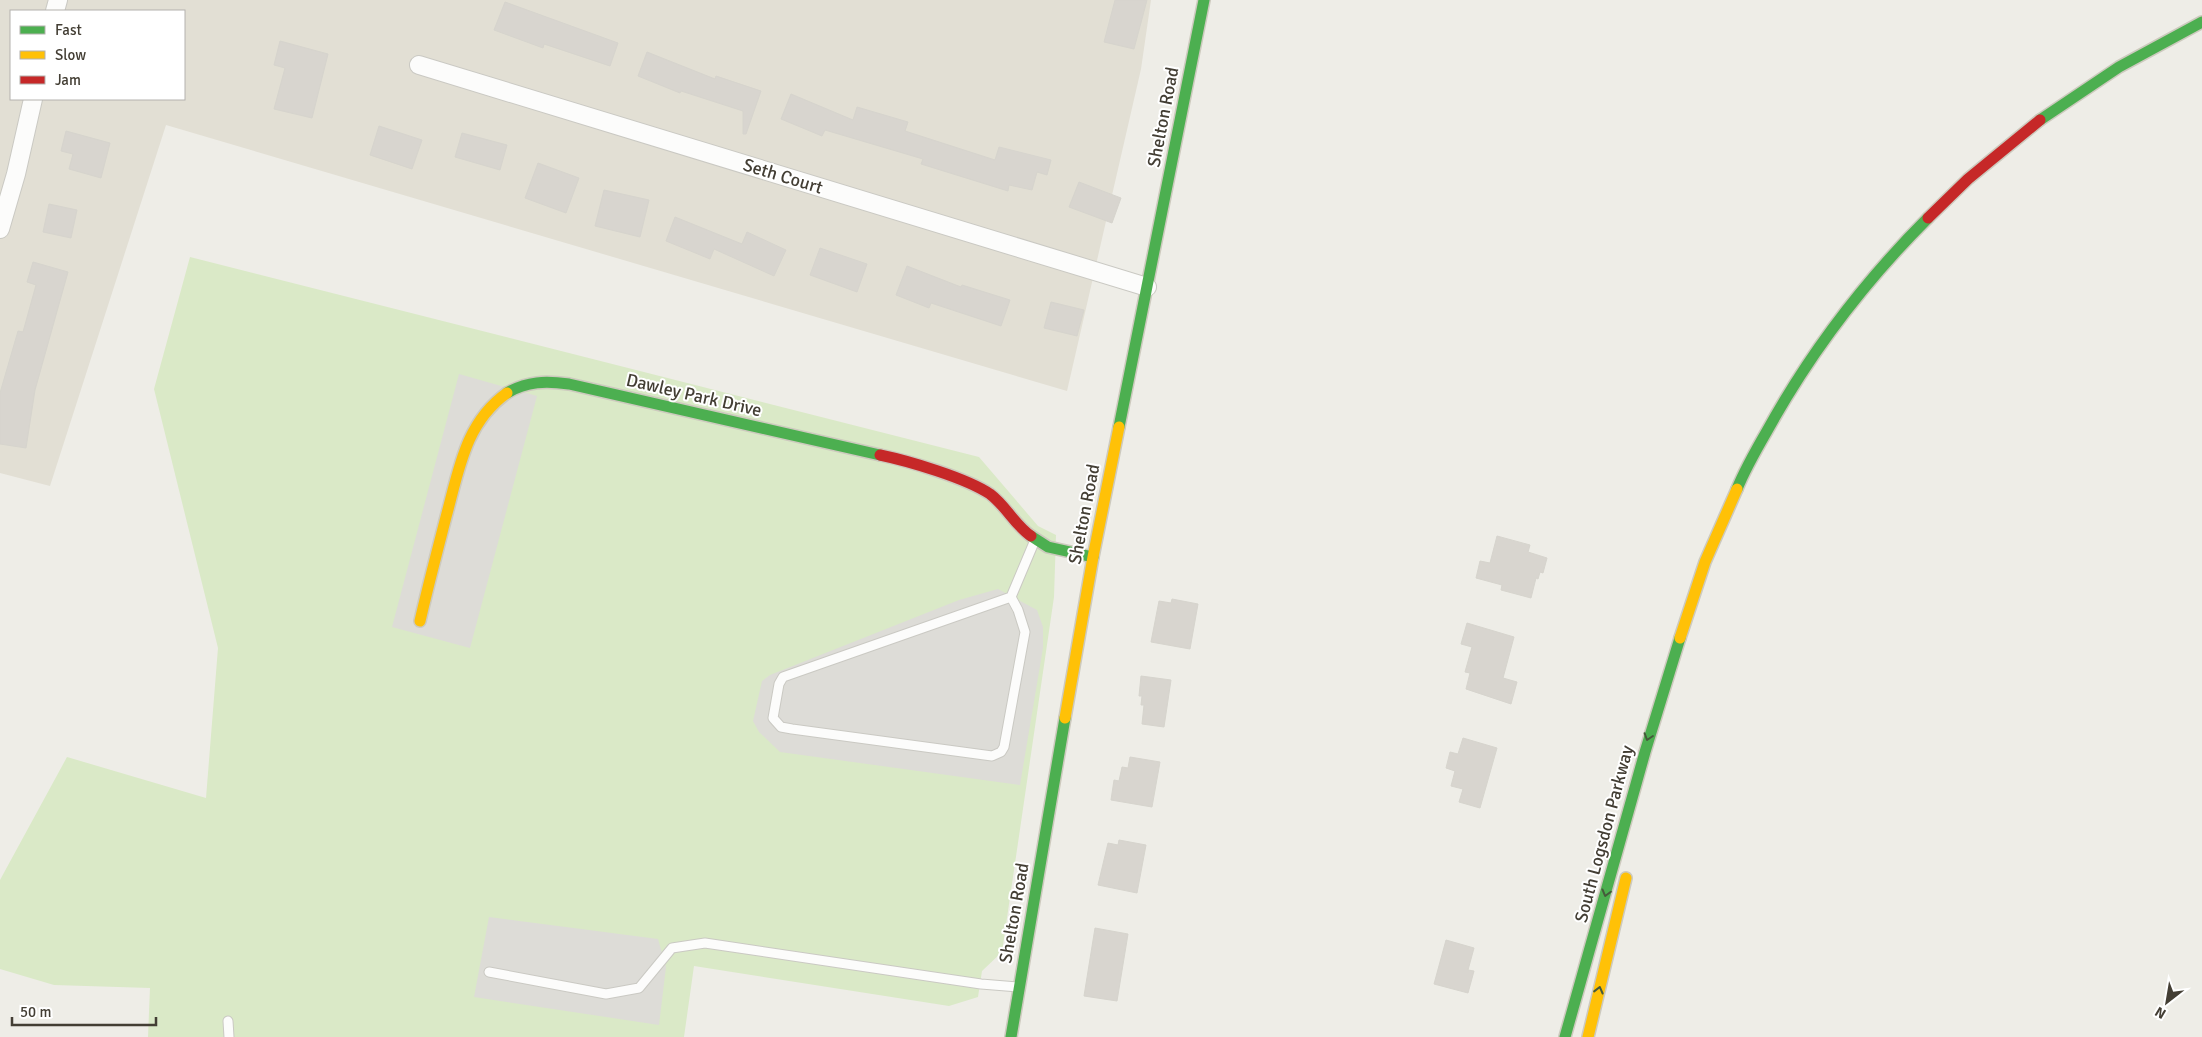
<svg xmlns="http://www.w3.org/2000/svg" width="2202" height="1037" font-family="Signika,sans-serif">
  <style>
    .residential { fill: #e2dfd4; fill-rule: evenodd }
    .green { fill: #dae9c7 }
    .parking { fill: #dddcd7 }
    .building { fill: #d8d5cf; stroke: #d6d4cd }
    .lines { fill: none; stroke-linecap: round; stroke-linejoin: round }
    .lane-casing { stroke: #cac9c3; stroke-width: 11 }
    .street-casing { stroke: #cac9c3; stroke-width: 20 }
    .fast-casing { stroke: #cdcabe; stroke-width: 14 }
    .slow-casing { stroke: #cdcabe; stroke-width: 14 }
    .jam-casing { stroke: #cdcabe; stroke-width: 14 }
    .lane { stroke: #fcfcfb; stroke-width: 9 }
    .street { stroke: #fcfcfb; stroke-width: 18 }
    .fast { stroke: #4caf50; stroke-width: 11 }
    .slow { stroke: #ffc107; stroke-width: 11 }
    .jam { stroke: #c62828; stroke-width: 11 }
    .oneway { stroke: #455a3b }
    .labels { text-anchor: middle; stroke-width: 4; stroke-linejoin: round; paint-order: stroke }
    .street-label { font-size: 18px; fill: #433e34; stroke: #fff }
  </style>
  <rect width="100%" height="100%" fill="#eeede7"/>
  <!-- residential -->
  <path class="residential" d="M 0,0 L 1151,0 L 1141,69 L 1067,391 L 166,125 L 50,486 L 0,473 ZM 11,11 L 184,11 L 184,99 L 11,99 Z"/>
  <!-- green -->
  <path class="green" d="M 190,257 L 979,457 L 1038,526 L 1056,535 L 1054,597 L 1002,952 L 982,971 L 978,997 L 949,1006 L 694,966 L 684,1037 L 148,1037 L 150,988 L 54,985 L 0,969 L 0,880 L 67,757 L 206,798 L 218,648 L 154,389 Z"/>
  <!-- parking -->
  <path class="parking" d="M 459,374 L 537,396 L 470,648 L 392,627 Z
    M 998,589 L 1037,610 L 1043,627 L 1043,648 L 1020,785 L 780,752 L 759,732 L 753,721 L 762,681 L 770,675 L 959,600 Z
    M 489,917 L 658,939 L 666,967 L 659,1025 L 474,997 Z"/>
  <!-- building -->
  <path class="building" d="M 1115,0 L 1147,0 L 1134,49 L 1104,42 Z
    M 505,2 L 618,43 L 610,66 L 544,44 L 543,48 L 494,30 Z
    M 280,41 L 328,54 L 312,118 L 274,109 L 285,68 L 274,65 Z
    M 647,52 L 715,79 L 716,76 L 761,91 L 746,134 L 743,134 L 743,111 L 681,91 L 680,93 L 638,76 Z
    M 791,94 L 853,120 L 857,107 L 908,122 L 905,131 L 995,160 L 999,147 L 1051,160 L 1047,175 L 1037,172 L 1032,190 L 1009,185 L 1008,191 L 921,164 L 923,159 L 825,130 L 822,136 L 781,119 Z
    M 379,126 L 422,140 L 412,169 L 370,155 Z
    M 66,131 L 110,143 L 101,178 L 69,169 L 73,154 L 61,151 Z
    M 462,133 L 507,145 L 500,170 L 455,157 Z
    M 538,163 L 579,178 L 566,213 L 525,198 Z
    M 1079,182 L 1121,198 L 1112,223 L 1069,207 Z
    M 604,190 L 649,200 L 640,237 L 595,226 Z
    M 49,204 L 77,210 L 71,238 L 43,232 Z
    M 675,217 L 742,244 L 747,232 L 786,250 L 774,276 L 714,249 L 710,259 L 666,241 Z
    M 820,248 L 867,264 L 857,292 L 810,275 Z
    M 33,262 L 68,272 L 35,390 L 26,448 L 0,444 L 0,393 L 18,331 L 23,332 L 36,285 L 27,282 Z
    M 907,266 L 961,287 L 962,285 L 1010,300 L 1001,326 L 931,303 L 929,308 L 896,295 Z
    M 1051,302 L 1084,310 L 1077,336 L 1044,328 Z
    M 1497,536 L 1530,545 L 1528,552 L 1547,558 L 1543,573 L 1540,572 L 1538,579 L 1536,578 L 1531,598 L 1501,590 L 1502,585 L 1476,578 L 1480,561 L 1490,563 Z
    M 1172,599 L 1198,604 L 1190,649 L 1151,642 L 1159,601 L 1171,603 Z
    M 1467,623 L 1514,637 L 1503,678 L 1517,682 L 1511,704 L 1466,689 L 1470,673 L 1465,672 L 1472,647 L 1461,644 Z
    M 1141,676 L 1171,680 L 1164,727 L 1142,724 L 1144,705 L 1141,705 L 1142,696 L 1139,696 Z
    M 1463,738 L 1497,748 L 1480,808 L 1459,802 L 1463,789 L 1451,786 L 1455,771 L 1446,768 L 1450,752 L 1458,754 Z
    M 1130,757 L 1160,762 L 1152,807 L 1111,800 L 1114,780 L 1119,781 L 1122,767 L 1128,768 Z
    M 1119,840 L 1146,845 L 1137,893 L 1098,885 L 1108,843 L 1118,845 Z
    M 1095,928 L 1128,934 L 1117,1001 L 1084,996 Z
    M 1446,940 L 1474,948 L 1468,970 L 1474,971 L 1468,993 L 1434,984 Z"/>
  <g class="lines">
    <defs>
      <path id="lane" d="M 1011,597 L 783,677 L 779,684 L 773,718 L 781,727 L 792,729 L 992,756 L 1001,752 L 1004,747 L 1025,632 L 1018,610 L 1011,597 L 1035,540
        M 489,972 L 606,994 L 639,988 L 672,948 L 705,943 L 981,984 L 1019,987
        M 228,1021 L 229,1037"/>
      <path id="street" d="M 55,11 L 58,0
        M 419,65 L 1147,287
        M 0,229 L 16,174 L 33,99"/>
      <path id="fast" d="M 2040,120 L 2119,67 L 2202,22
        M 507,393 C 527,381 546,381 569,384 L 880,455
        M 1119,427 L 1204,0
        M 1737,489 C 1745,469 1756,450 1767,431 C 1810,353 1865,281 1928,218
        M 1031,536 L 1048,547 L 1093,557
        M 1011,1037 L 1065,718
        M 1565,1037 L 1645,752 L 1680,638"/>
      <path id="slow" d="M 420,621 C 428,586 437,552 446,517 C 459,470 465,423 507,393
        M 1680,638 L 1705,562 L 1737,489
        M 1065,718 L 1093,557 L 1119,427
        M 1588,1037 L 1626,878"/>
      <path id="jam" d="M 1928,218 L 1968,179 L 2040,120
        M 880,455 C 909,461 966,478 990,494 C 1006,506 1015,525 1031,536"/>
    </defs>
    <!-- lane casing -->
    <use href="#lane" class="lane-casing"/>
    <!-- street casing -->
    <use href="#street" class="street-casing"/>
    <!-- fast casing -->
    <use href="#fast" class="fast-casing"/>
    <!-- slow casing -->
    <use href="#slow" class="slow-casing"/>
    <!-- jam casing -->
    <use href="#jam" class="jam-casing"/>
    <!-- lane -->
    <use href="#lane" class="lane"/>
    <!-- street -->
    <use href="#street" class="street"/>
    <!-- fast -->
    <use href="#fast" class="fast"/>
    <!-- slow -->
    <use href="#slow" class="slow"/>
    <!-- jam -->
    <use href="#jam" class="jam"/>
  </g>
  <!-- one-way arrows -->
  <defs><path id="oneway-chevron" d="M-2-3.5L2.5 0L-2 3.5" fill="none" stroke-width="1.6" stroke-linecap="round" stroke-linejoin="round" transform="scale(1.25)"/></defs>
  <g class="oneway">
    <use href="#oneway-chevron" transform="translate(1648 737) rotate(108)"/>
    <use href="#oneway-chevron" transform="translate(1606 893) rotate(105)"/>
    <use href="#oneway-chevron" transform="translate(1599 990) rotate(-76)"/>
  </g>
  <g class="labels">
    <!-- street labels -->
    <g class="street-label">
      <text transform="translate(1163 117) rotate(-79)" y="6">Shelton Road</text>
      <text transform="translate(783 176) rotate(17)" y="6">Seth Court</text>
      <text transform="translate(694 395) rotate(13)" y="6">Dawley Park Drive</text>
      <text transform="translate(1084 514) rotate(-79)" y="6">Shelton Road</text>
      <text transform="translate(1604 834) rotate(-75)" y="6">South Logsdon Parkway</text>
      <text transform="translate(1014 913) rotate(-80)" y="6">Shelton Road</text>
    </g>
  </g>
  <!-- legend -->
  <rect x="10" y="10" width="175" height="90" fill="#ffffff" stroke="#b4b2ae"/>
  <rect x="20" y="26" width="25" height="8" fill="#4caf50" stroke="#b4b2ae"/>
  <text x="55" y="35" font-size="15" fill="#433e34">Fast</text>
  <rect x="20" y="51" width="25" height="8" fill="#ffc107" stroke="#b4b2ae"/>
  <text x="55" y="60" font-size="15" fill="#433e34">Slow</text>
  <rect x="20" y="76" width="25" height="8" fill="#c62828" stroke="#b4b2ae"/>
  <text x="55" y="85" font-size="15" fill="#433e34">Jam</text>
  <!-- north arrow -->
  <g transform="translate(2167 1002) rotate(211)" stroke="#ffffff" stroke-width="4" paint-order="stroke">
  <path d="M0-4L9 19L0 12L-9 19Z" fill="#433e34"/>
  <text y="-8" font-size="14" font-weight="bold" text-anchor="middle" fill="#433e34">N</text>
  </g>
  <!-- scale -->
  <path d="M12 1017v8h144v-8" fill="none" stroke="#433e34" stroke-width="2.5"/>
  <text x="20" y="1017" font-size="15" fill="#433e34" stroke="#ffffff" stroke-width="4" paint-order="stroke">50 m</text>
</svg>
